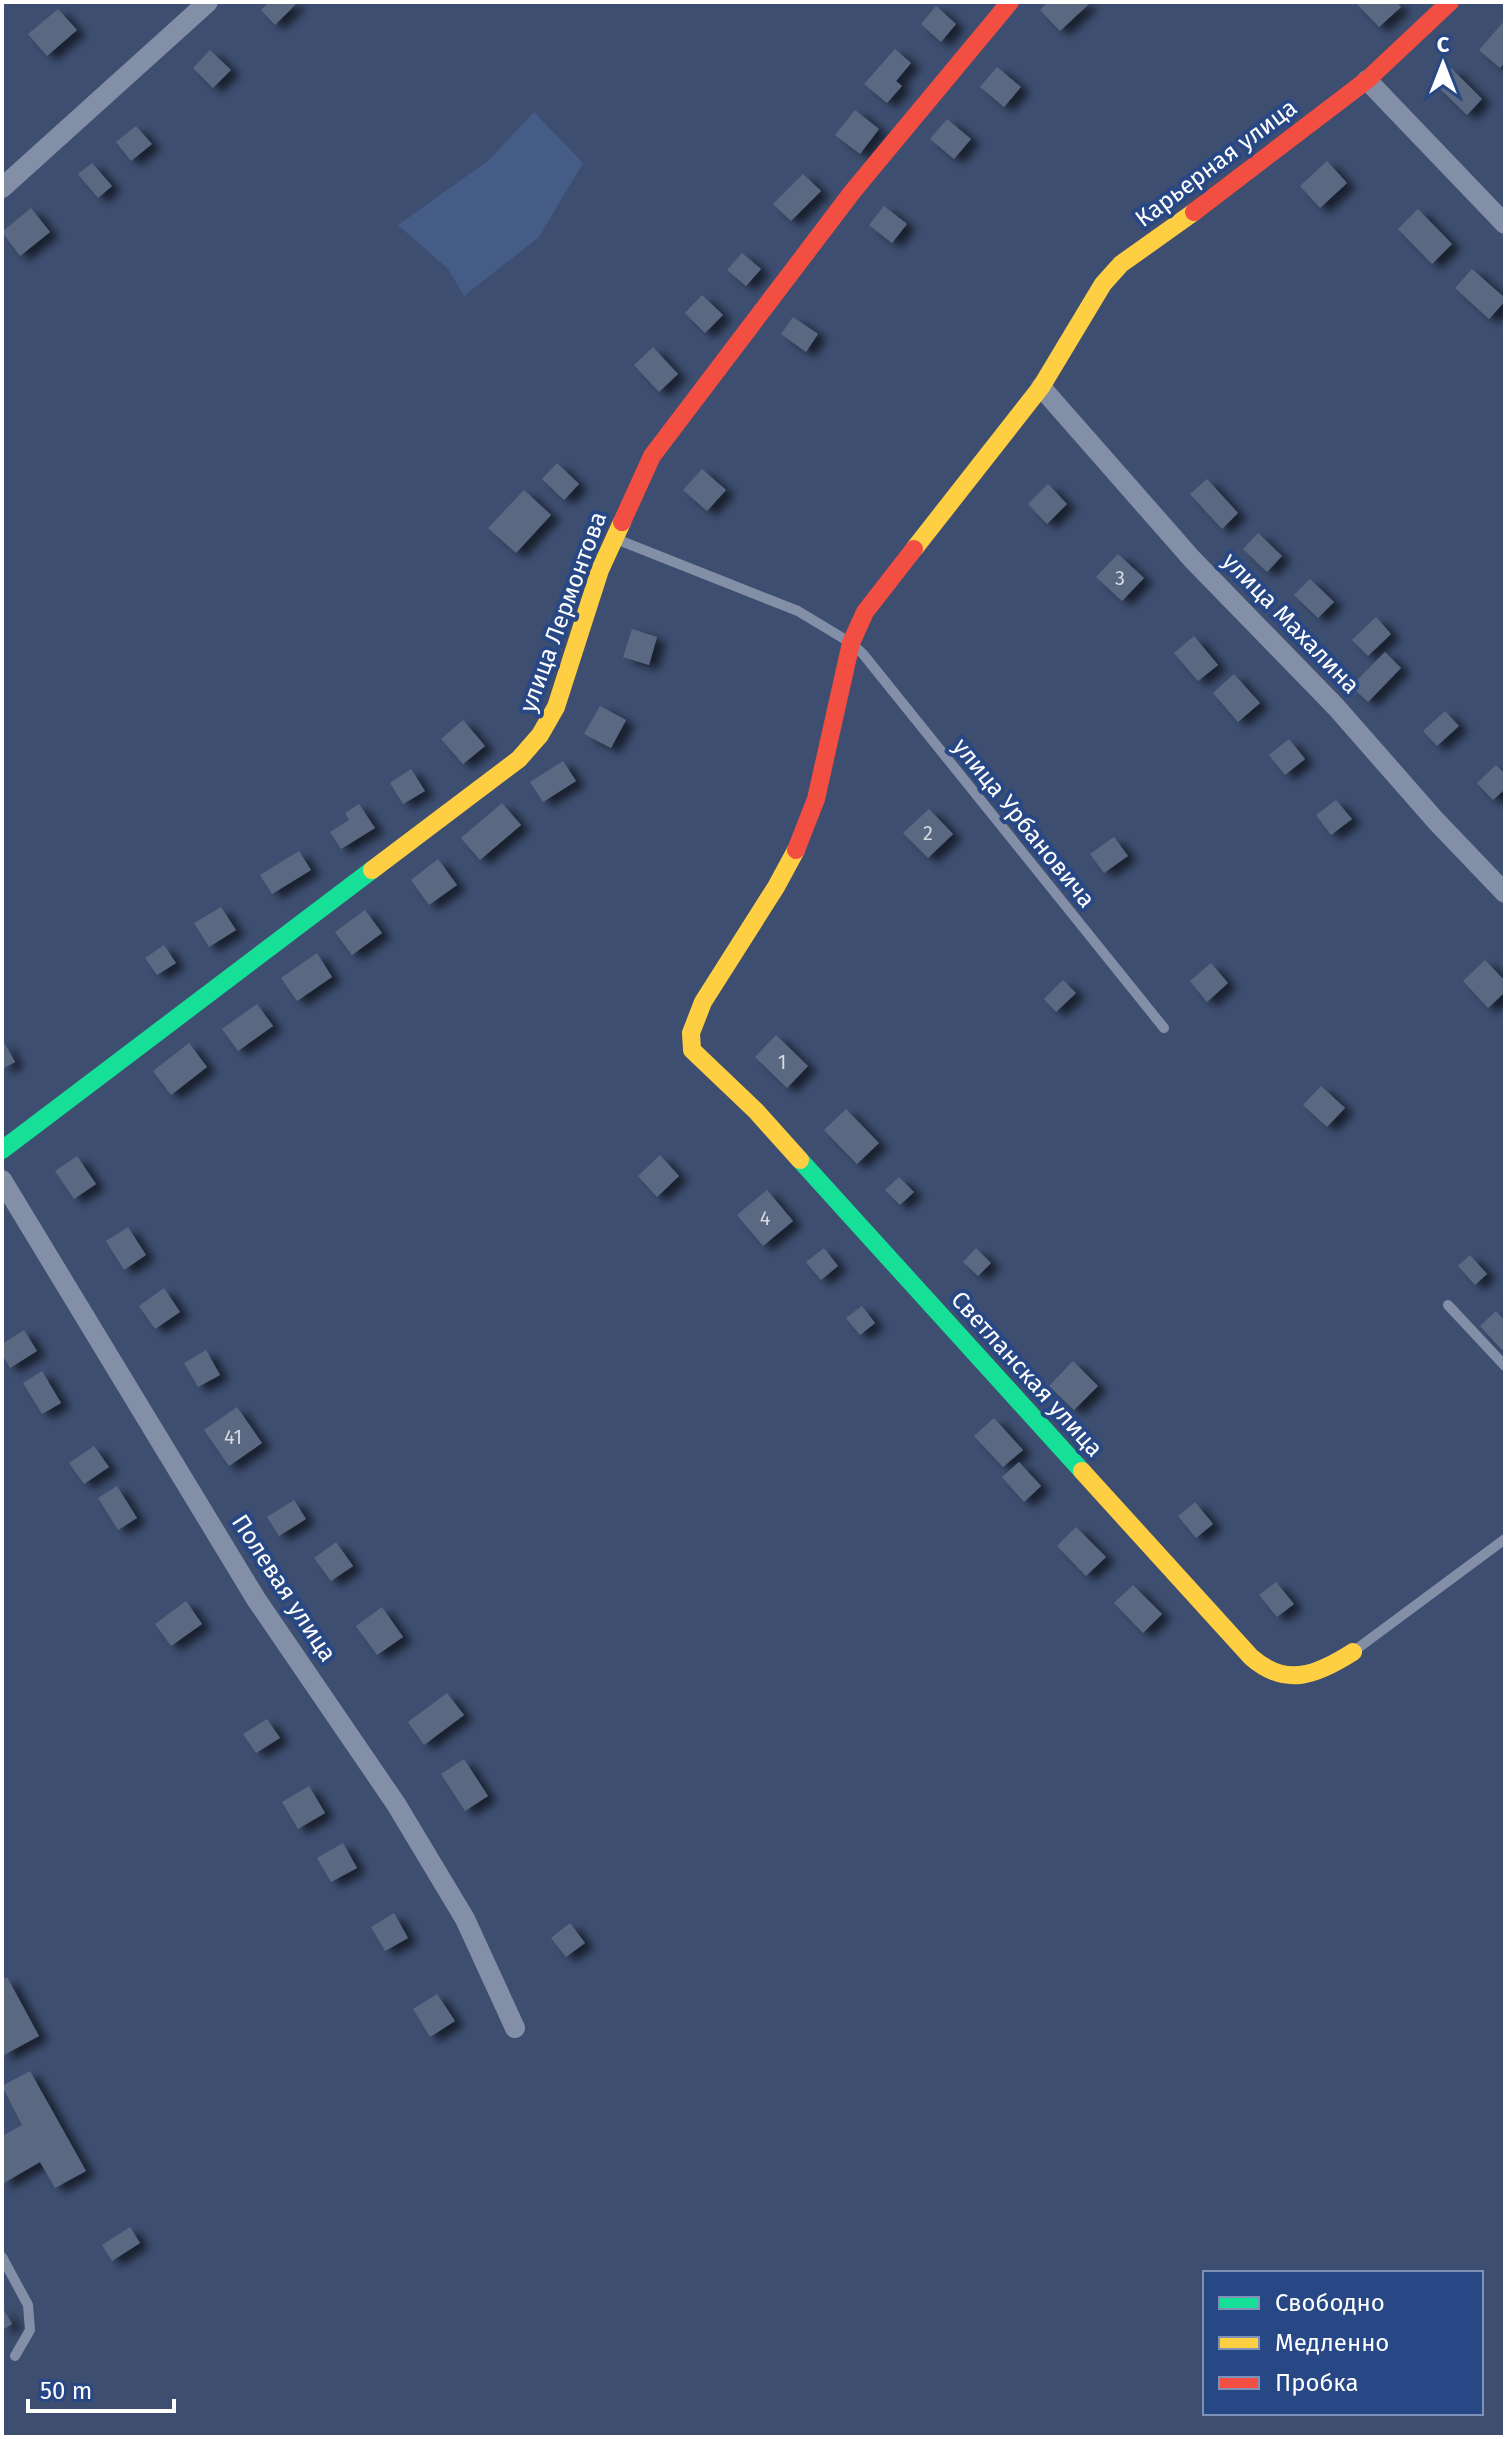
<svg xmlns="http://www.w3.org/2000/svg" width="1507" height="2439" font-family="'Fira Sans',sans-serif">
  <style>
    .water { fill: #455c87 }
    .building { fill: #5a6882; filter: url(#shadow) }
    .lines { fill: none; stroke-linecap: round; stroke-linejoin: round }
    .lane { stroke: #838fa6; stroke-width: 10 }
    .street { stroke: #838fa6; stroke-width: 20 }
    .fast { stroke: #16e098; stroke-width: 18 }
    .slow { stroke: #ffcf43; stroke-width: 18 }
    .jam { stroke: #f24e42; stroke-width: 18 }
    .labels { text-anchor: middle; stroke-width: 8; stroke-linejoin: round; paint-order: stroke }
    .number-label { font-size: 20px; fill: #d6d9e0 }
    .street-label { font-size: 24px; fill: #fff; stroke: #284885 }
  </style>
  <defs>
    <filter id="shadow"><feDropShadow dx="9" dy="5" stdDeviation="4" flood-color="#0009"/></filter>
  </defs>
  <rect width="100%" height="100%" fill="#3d4e70"/>
  <!-- water -->
  <path class="water" d="M 534,112 L 583,163 L 539,237 L 464,296 L 448,269 L 398,225 L 489,160 Z"/>
  <!-- building -->
  <path class="building" d="M 269,2 L 298,2 L 275,25 L 261,10 Z
    M 1048,2 L 1087,2 L 1089,4 L 1060,31 L 1040,10 Z
    M 1355,2 L 1396,2 L 1401,7 L 1379,27 Z
    M 936,6 L 956,24 L 941,42 L 921,24 Z
    M 58,9 L 77,30 L 47,56 L 28,34 Z
    M 1505,20 L 1505,62 L 1500,68 L 1479,50 Z
    M 895,49 L 911,63 L 896,81 L 902,86 L 887,103 L 864,84 Z
    M 210,50 L 231,70 L 213,88 L 193,68 Z
    M 997,67 L 1021,87 L 1004,107 L 980,87 Z
    M 1451,68 L 1482,99 L 1467,115 L 1435,84 Z
    M 855,110 L 879,129 L 860,154 L 835,135 Z
    M 947,119 L 971,139 L 954,159 L 930,139 Z
    M 136,126 L 152,144 L 131,161 L 116,142 Z
    M 1327,161 L 1347,183 L 1320,208 L 1300,186 Z
    M 92,163 L 112,186 L 98,198 L 78,174 Z
    M 803,174 L 821,191 L 791,221 L 773,204 Z
    M 884,206 L 907,224 L 892,243 L 869,225 Z
    M 31,208 L 50,232 L 20,256 L 2,232 Z
    M 1418,209 L 1452,244 L 1432,264 L 1398,229 Z
    M 742,253 L 761,269 L 746,286 L 727,270 Z
    M 1472,269 L 1505,298 L 1505,301 L 1489,319 L 1455,288 Z
    M 702,295 L 723,315 L 705,333 L 685,313 Z
    M 793,317 L 818,334 L 806,352 L 781,334 Z
    M 653,347 L 678,374 L 659,392 L 634,365 Z
    M 557,463 L 579,484 L 564,500 L 542,479 Z
    M 702,469 L 726,490 L 707,511 L 683,490 Z
    M 1207,479 L 1238,513 L 1222,529 L 1190,494 Z
    M 1048,484 L 1067,504 L 1047,524 L 1028,504 Z
    M 524,490 L 551,515 L 516,553 L 488,528 Z
    M 1258,533 L 1282,556 L 1267,572 L 1243,549 Z
    M 1118,554 L 1144,578 L 1122,601 L 1096,577 Z
    M 1310,579 L 1334,602 L 1318,618 L 1294,595 Z
    M 1376,617 L 1391,634 L 1368,656 L 1352,640 Z
    M 632,629 L 657,637 L 649,665 L 623,657 Z
    M 1194,636 L 1218,665 L 1198,681 L 1174,653 Z
    M 1385,652 L 1401,668 L 1368,702 L 1351,686 Z
    M 1234,674 L 1260,703 L 1238,722 L 1213,693 Z
    M 600,706 L 626,720 L 611,748 L 584,734 Z
    M 1445,711 L 1459,726 L 1437,746 L 1423,731 Z
    M 463,720 L 485,746 L 463,764 L 441,739 Z
    M 1289,739 L 1305,759 L 1285,775 L 1269,755 Z
    M 563,761 L 576,781 L 543,802 L 530,782 Z
    M 1496,765 L 1505,774 L 1505,789 L 1493,800 L 1477,783 Z
    M 411,769 L 425,791 L 403,804 L 390,783 Z
    M 1336,800 L 1352,819 L 1331,835 L 1316,815 Z
    M 502,803 L 521,825 L 480,860 L 461,838 Z
    M 359,804 L 375,828 L 341,849 L 330,832 L 349,820 L 345,813 Z
    M 929,809 L 953,834 L 928,858 L 903,833 Z
    M 1114,837 L 1128,856 L 1104,873 L 1090,854 Z
    M 299,851 L 311,870 L 272,894 L 260,875 Z
    M 438,859 L 457,885 L 429,905 L 411,880 Z
    M 221,907 L 236,930 L 209,947 L 194,923 Z
    M 365,910 L 382,933 L 352,955 L 335,932 Z
    M 164,945 L 176,963 L 157,975 L 145,958 Z
    M 317,953 L 332,977 L 297,1001 L 281,978 Z
    M 1485,960 L 1505,981 L 1505,992 L 1488,1008 L 1463,981 Z
    M 1211,963 L 1228,983 L 1207,1002 L 1190,981 Z
    M 1063,980 L 1076,993 L 1056,1012 L 1044,999 Z
    M 257,1004 L 273,1026 L 238,1051 L 222,1029 Z
    M 776,1035 L 808,1066 L 787,1088 L 755,1057 Z
    M 2,1039 L 15,1062 L 2,1069 Z
    M 189,1043 L 207,1067 L 171,1095 L 153,1071 Z
    M 1321,1086 L 1345,1108 L 1327,1127 L 1303,1105 Z
    M 846,1109 L 879,1143 L 857,1164 L 824,1130 Z
    M 660,1155 L 679,1176 L 657,1197 L 638,1176 Z
    M 77,1156 L 96,1184 L 74,1199 L 55,1171 Z
    M 899,1177 L 914,1192 L 900,1205 L 885,1190 Z
    M 767,1190 L 793,1221 L 763,1246 L 737,1215 Z
    M 128,1227 L 146,1255 L 124,1270 L 106,1241 Z
    M 824,1248 L 838,1266 L 821,1280 L 806,1262 Z
    M 976,1248 L 991,1263 L 978,1276 L 963,1262 Z
    M 1470,1255 L 1487,1274 L 1475,1285 L 1458,1266 Z
    M 164,1288 L 180,1312 L 155,1329 L 139,1306 Z
    M 862,1306 L 875,1323 L 860,1335 L 846,1318 Z
    M 1496,1311 L 1505,1321 L 1505,1347 L 1502,1350 L 1480,1326 Z
    M 24,1330 L 37,1351 L 10,1368 L 2,1354 L 2,1344 Z
    M 206,1350 L 220,1375 L 198,1387 L 184,1363 Z
    M 1073,1361 L 1098,1386 L 1074,1410 L 1049,1386 Z
    M 42,1371 L 61,1403 L 42,1414 L 23,1383 Z
    M 237,1407 L 262,1443 L 229,1466 L 204,1430 Z
    M 994,1418 L 1023,1450 L 1003,1467 L 974,1436 Z
    M 94,1446 L 109,1467 L 84,1484 L 69,1463 Z
    M 1019,1462 L 1041,1486 L 1024,1502 L 1002,1477 Z
    M 117,1486 L 137,1518 L 118,1530 L 98,1498 Z
    M 294,1500 L 306,1519 L 279,1536 L 267,1517 Z
    M 1195,1502 L 1213,1524 L 1196,1538 L 1178,1516 Z
    M 1076,1527 L 1106,1557 L 1086,1576 L 1057,1546 Z
    M 336,1542 L 353,1566 L 331,1581 L 314,1558 Z
    M 1276,1582 L 1294,1604 L 1277,1617 L 1259,1595 Z
    M 1133,1585 L 1162,1614 L 1143,1633 L 1114,1603 Z
    M 186,1601 L 202,1624 L 171,1646 L 155,1624 Z
    M 382,1607 L 403,1637 L 377,1655 L 356,1626 Z
    M 447,1693 L 464,1715 L 424,1745 L 408,1722 Z
    M 267,1719 L 280,1738 L 256,1753 L 243,1734 Z
    M 464,1759 L 488,1796 L 465,1811 L 441,1774 Z
    M 309,1786 L 325,1813 L 298,1829 L 282,1802 Z
    M 343,1843 L 357,1868 L 331,1882 L 317,1858 Z
    M 394,1913 L 408,1938 L 385,1951 L 371,1927 Z
    M 570,1923 L 585,1943 L 566,1957 L 551,1938 Z
    M 7,1977 L 39,2036 L 2,2056 L 2,1980 Z
    M 437,1994 L 455,2021 L 430,2037 L 413,2009 Z
    M 30,2071 L 86,2171 L 55,2188 L 40,2162 L 2,2184 L 2,2136 L 22,2125 L 2,2086 Z
    M 130,2227 L 140,2243 L 112,2261 L 102,2245 Z
    M 2,2307 L 12,2324 L 2,2330 Z"/>
  <g class="lines">
    <!-- lane -->
    <path class="lane" d="M 616,539 L 798,611 L 851,643 L 863,654 L 1164,1028
      M 1448,1305 L 1505,1366
      M 1354,1651 L 1505,1539
      M 2,2257 L 28,2305 L 30,2330 L 15,2356"/>
    <!-- street -->
    <path class="street" d="M 1367,80 L 1505,224
      M 2,188 L 208,2
      M 1041,387 L 1192,559 L 1336,707 L 1436,821 L 1505,893
      M 2,1180 L 256,1599 L 396,1804 L 465,1919 L 515,2028"/>
    <!-- fast -->
    <path class="fast" d="M 2,1150 L 372,870
      M 800,1160 L 1082,1471"/>
    <!-- slow -->
    <path class="slow" d="M 914,549 L 1041,387 L 1103,284 L 1121,264 L 1194,212
      M 796,850 L 776,887 L 703,1002 L 691,1033 L 692,1050 L 756,1111 L 800,1160
      M 372,870 L 519,759 L 540,735 L 556,707 L 600,570 L 622,522
      M 1082,1471 L 1251,1657 C 1286,1688 1317,1675 1353,1652"/>
    <!-- jam -->
    <path class="jam" d="M 1194,212 L 1367,80 L 1450,2
      M 622,522 L 652,456 L 853,191 L 1010,2
      M 796,850 L 816,799 L 851,643 L 865,612 L 914,549"/>
  </g>
  <g class="labels">
    <!-- number labels -->
    <g class="number-label">
      <text x="1120" y="585">3</text>
      <text x="928" y="840">2</text>
      <text x="782" y="1069">1</text>
      <text x="765" y="1225">4</text>
      <text x="233" y="1444">41</text>
    </g>
    <!-- street labels -->
    <g class="street-label">
      <text transform="translate(1216 163) rotate(-37)" y="8">Карьерная улица</text>
      <text transform="translate(563 612) rotate(-70)" y="8">улица Лермонтова</text>
      <text transform="translate(1291 623) rotate(46)" y="8">улица Махалина</text>
      <text transform="translate(1024 823) rotate(51)" y="8">улица Урбановича</text>
      <text transform="translate(1027 1374) rotate(48)" y="8">Светланская улица</text>
      <text transform="translate(284 1588) rotate(57)" y="8">Полевая улица</text>
    </g>
  </g>
  <!-- border -->
  <rect width="1507" height="2439" fill="none" stroke="#ffffff" stroke-width="8"/>
  <!-- legend -->
  <rect x="1203" y="2271" width="280" height="144" fill="#284885" stroke="#7e91b6" stroke-width="2"/>
  <rect x="1219" y="2297" width="40" height="12" fill="#16e098" stroke="#7e91b6" stroke-width="2"/>
  <text x="1275" y="2311" font-size="24" fill="#ffffff">Свободно</text>
  <rect x="1219" y="2337" width="40" height="12" fill="#ffcf43" stroke="#7e91b6" stroke-width="2"/>
  <text x="1275" y="2351" font-size="24" fill="#ffffff">Медленно</text>
  <rect x="1219" y="2377" width="40" height="12" fill="#f24e42" stroke="#7e91b6" stroke-width="2"/>
  <text x="1275" y="2391" font-size="24" fill="#ffffff">Пробка</text>
  <!-- north arrow -->
  <g transform="translate(1443 64)" stroke="#284885" stroke-width="6" paint-order="stroke">
  <path d="M0-6L14 30L0 20L-14 30Z" fill="#ffffff"/>
  <text y="-12" font-size="22" font-weight="bold" text-anchor="middle" fill="#ffffff">С</text>
  </g>
  <!-- scale -->
  <path d="M28 2399v12h146v-12" fill="none" stroke="#ffffff" stroke-width="4"/>
  <text x="40" y="2399" font-size="24" fill="#ffffff" stroke="#284885" stroke-width="6" paint-order="stroke">50 m</text>
</svg>
